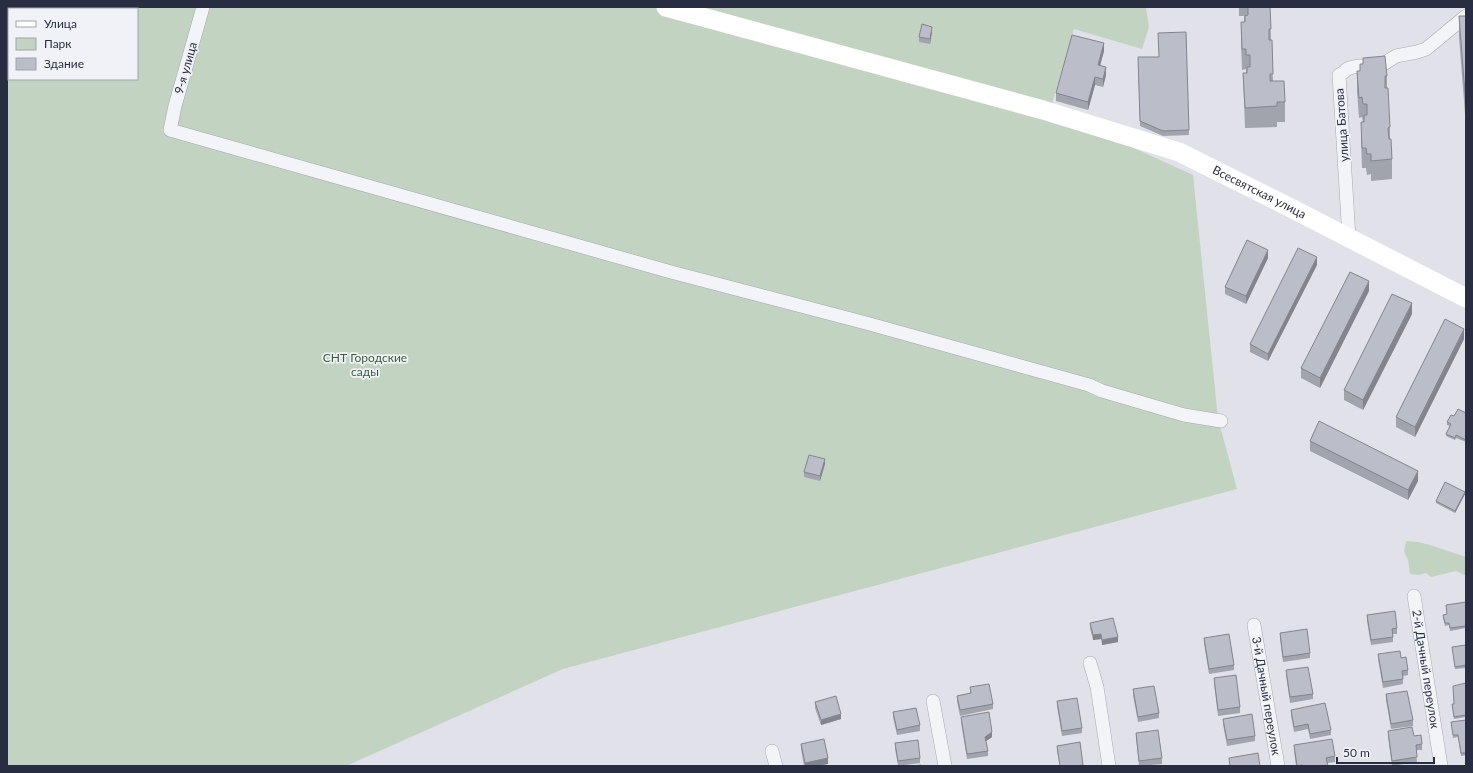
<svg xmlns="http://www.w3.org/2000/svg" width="1473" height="773" font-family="Lato,sans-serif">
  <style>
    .green { fill: #c3d3c2; fill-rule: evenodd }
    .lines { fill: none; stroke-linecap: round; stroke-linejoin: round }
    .street-casing { stroke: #a6a8b3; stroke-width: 14 }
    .street { stroke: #f3f4f8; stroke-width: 13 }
    .secondary { stroke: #fff; stroke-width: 19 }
    .wall { fill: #a1a3ad }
    .shaded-wall { fill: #83848d }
    .building { fill: #bbbdc9; stroke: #83848d }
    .labels { text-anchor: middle; stroke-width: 3.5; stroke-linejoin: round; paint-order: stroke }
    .street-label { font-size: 12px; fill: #292d41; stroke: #f0f2f7 }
    .park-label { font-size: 12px; fill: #375c37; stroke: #f0f2f7 }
  </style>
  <rect width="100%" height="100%" fill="#e1e2e9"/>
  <!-- green -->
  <path class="green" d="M 7,7 L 1146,7 L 1149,27 L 1142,49 L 1074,29 L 1047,121 L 1125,144 L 1193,175 L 1218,418 L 1237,489 L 563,669 L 346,766 L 7,766 ZM 9,9 L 137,9 L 137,79 L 9,79 Z
    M 1406,541 L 1418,542 L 1430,545 L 1466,557 L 1466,576 L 1456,571 L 1431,577 L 1426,573 L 1419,575 L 1410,574 L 1408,560 L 1404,551 Z"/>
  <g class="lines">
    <defs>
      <g id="street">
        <path d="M 203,7 L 175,106 L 170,130 L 671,272 L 866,323 L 1089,385 L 1102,391 L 1184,415 L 1221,421"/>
        <path d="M 1349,238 L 1339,75 L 1344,72 L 1347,69 L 1353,67 L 1385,63 L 1396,56 L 1417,52 L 1426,49 L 1466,16"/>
        <path id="s1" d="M 1414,596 L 1441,766"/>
        <path id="s2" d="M 1254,625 L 1278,766"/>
        <path d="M 1090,663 L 1097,687 L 1109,766"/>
        <path d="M 933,701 L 945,766"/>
        <path d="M 772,751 L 776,766"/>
      </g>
    </defs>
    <!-- street casing -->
    <use href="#street" class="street-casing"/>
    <!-- street -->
    <use href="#street" class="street"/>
    <!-- secondary -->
    <path class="secondary" id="s3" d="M 666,7 L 1043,110 L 1179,152 L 1283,204 L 1466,298"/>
  </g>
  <!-- wall -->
  <path class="wall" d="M 1239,7 L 1270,7 L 1271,40 L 1273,81 L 1285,102 L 1285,122 L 1277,122 L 1277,127 L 1245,128 L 1243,73 L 1246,73 L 1246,69 L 1242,70 L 1241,42 L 1241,22 L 1244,22 L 1244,16 L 1239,16 Z
    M 1459,16 L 1466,16 L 1466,127 L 1459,37 Z
    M 932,32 L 930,44 L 919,42 L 919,37 Z
    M 1186,32 L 1189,135 L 1163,136 L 1140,126 L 1138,63 L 1159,57 Z
    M 1104,51 L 1100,66 L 1106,75 L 1103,87 L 1095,85 L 1088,110 L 1056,101 L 1056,93 Z
    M 1363,58 L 1387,76 L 1387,88 L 1390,127 L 1390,139 L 1392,159 L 1392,179 L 1371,181 L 1371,174 L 1367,175 L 1366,168 L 1362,168 L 1361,142 L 1361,122 L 1363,122 L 1362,117 L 1359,118 L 1357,91 L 1357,71 L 1360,71 L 1360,64 L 1363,64 Z
    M 1268,258 L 1246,304 L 1225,294 L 1225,287 Z
    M 1317,265 L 1268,361 L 1250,352 L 1250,344 Z
    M 1369,291 L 1320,388 L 1301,378 L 1301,368 Z
    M 1412,314 L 1363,410 L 1344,400 L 1344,390 Z
    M 1464,339 L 1415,437 L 1396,427 L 1396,417 Z
    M 1466,413 L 1466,442 L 1456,438 L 1455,440 L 1446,436 L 1446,434 L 1450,426 L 1447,425 L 1447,422 L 1454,416 Z
    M 1310,441 L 1418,481 L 1408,500 L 1310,451 Z
    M 825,464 L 820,481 L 804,477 L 804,472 Z
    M 1465,494 L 1455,513 L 1436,503 L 1436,501 Z
    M 1466,602 L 1466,628 L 1450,631 L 1449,625 L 1445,626 L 1443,617 L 1443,615 L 1447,614 L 1446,605 Z
    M 1367,615 L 1397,628 L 1397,634 L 1393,634 L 1393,642 L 1371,645 L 1367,621 Z
    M 1090,623 L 1118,642 L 1102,645 L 1101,639 L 1093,640 L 1090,628 Z
    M 1280,633 L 1310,653 L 1310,658 L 1283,662 L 1280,638 Z
    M 1204,638 L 1234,665 L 1234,670 L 1209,674 L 1204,643 Z
    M 1466,645 L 1466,668 L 1455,669 L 1452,647 Z
    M 1378,654 L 1401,658 L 1408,670 L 1408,675 L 1403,676 L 1403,684 L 1383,688 L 1378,659 Z
    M 1286,670 L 1313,694 L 1313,699 L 1290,703 L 1286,675 Z
    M 1214,678 L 1240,707 L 1240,713 L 1218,716 L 1214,683 Z
    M 1466,683 L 1466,717 L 1454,719 L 1452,704 L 1454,704 Z
    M 970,687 L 993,704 L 993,709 L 960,716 L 957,701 L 957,696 L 970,693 Z
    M 1133,689 L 1159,713 L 1159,718 L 1138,722 L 1133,695 Z
    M 1386,694 L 1413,720 L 1413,726 L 1391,729 L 1386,700 Z
    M 1057,701 L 1082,728 L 1082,733 L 1062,736 L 1057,706 Z
    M 815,702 L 841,719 L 821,725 L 815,708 Z
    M 1291,710 L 1331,730 L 1331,735 L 1310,739 L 1308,729 L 1294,732 L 1291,715 Z
    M 893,712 L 920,725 L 920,731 L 897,735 L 893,717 Z
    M 961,717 L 992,737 L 986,741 L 988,751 L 988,756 L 967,759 L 961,722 Z
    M 1223,719 L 1255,736 L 1255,741 L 1227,746 L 1223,724 Z
    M 1466,720 L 1466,755 L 1461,756 L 1458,737 L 1453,738 L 1451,722 Z
    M 1388,731 L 1414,736 L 1422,744 L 1422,750 L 1416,750 L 1417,762 L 1392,766 L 1388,736 Z
    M 1136,733 L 1162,758 L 1162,764 L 1139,766 L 1136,738 Z
    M 1080,742 L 1083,766 L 1060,766 L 1057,751 L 1057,746 Z
    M 895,743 L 920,758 L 920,763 L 898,766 L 895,748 Z
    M 801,744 L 828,764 L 816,766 L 804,766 L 801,749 Z
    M 1294,745 L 1335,756 L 1335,762 L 1327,763 L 1328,766 L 1296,766 L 1294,750 Z"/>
  <!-- shaded-wall -->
  <path class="shaded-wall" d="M 932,27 L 932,32 L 930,44 L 930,39 Z
    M 1104,43 L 1104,51 L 1098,73 L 1098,65 Z
    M 1106,67 L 1106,75 L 1103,87 L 1103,79 Z
    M 1095,77 L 1095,85 L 1088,110 L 1088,102 Z
    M 1268,250 L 1268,258 L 1246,304 L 1246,296 Z
    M 1317,257 L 1317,265 L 1268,361 L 1268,354 Z
    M 1369,281 L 1369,291 L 1320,388 L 1320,378 Z
    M 1412,303 L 1412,314 L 1363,410 L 1363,400 Z
    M 1464,329 L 1464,339 L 1415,437 L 1415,427 Z
    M 825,459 L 825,464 L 820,481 L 820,476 Z
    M 1418,471 L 1418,481 L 1408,500 L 1408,490 Z
    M 1465,492 L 1465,494 L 1455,513 L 1455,511 Z
    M 1101,634 L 1101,639 L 1093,640 L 1093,635 Z
    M 1118,637 L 1118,642 L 1102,645 L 1102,640 Z
    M 841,714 L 841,719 L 821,725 L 821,720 Z
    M 992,732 L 992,737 L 985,742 L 985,737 Z
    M 828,758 L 828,764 L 816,766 L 805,766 L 805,763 Z"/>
  <!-- building -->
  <path class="building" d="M 1248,7 L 1270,7 L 1271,29 L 1269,29 L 1269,40 L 1272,40 L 1273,74 L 1270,74 L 1270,81 L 1284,81 L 1285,102 L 1277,102 L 1277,106 L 1245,108 L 1243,73 L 1247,73 L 1247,67 L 1250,67 L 1250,55 L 1246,55 L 1246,49 L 1242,49 L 1241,22 L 1245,22 L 1245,16 L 1248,15 Z
    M 1459,16 L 1466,16 L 1466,106 Z
    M 922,24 L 932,27 L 930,39 L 919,37 Z
    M 1186,32 L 1189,130 L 1163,131 L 1140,121 L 1138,57 L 1159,57 L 1158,33 Z
    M 1072,35 L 1104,43 L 1098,65 L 1106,67 L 1103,79 L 1095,77 L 1088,102 L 1056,93 Z
    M 1385,56 L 1387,76 L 1385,76 L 1385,88 L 1388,88 L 1390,127 L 1388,128 L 1389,139 L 1391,139 L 1392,159 L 1371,161 L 1371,154 L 1367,154 L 1366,148 L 1362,148 L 1361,122 L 1364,122 L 1364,115 L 1367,115 L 1367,104 L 1363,104 L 1362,97 L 1359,98 L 1357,71 L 1360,71 L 1360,64 L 1363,64 L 1363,58 Z
    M 1247,240 L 1268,250 L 1246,296 L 1225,287 Z
    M 1298,248 L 1317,257 L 1268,354 L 1250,344 Z
    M 1350,272 L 1369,281 L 1320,378 L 1301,368 Z
    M 1392,294 L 1412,303 L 1363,400 L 1344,390 Z
    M 1445,319 L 1464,329 L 1415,427 L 1396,417 Z
    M 1458,409 L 1466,413 L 1466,440 L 1456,435 L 1455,438 L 1446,434 L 1451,424 L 1447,422 L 1451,415 L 1454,416 Z
    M 1319,421 L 1418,471 L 1408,490 L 1310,441 Z
    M 809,455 L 825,459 L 820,476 L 804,472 Z
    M 1445,482 L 1465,492 L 1455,511 L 1436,501 Z
    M 1466,602 L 1466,626 L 1450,628 L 1449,623 L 1445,623 L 1443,615 L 1447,614 L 1446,605 Z
    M 1395,611 L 1397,628 L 1392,629 L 1393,637 L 1371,640 L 1367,615 Z
    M 1113,618 L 1118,637 L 1102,640 L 1101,634 L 1093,635 L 1090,623 Z
    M 1307,629 L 1310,653 L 1283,657 L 1280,633 Z
    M 1229,634 L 1234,665 L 1209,669 L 1204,638 Z
    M 1466,645 L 1466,665 L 1455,667 L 1452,647 Z
    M 1400,651 L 1401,658 L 1406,657 L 1408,670 L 1402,671 L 1403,679 L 1383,682 L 1378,654 Z
    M 1308,667 L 1313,694 L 1290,697 L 1286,670 Z
    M 1236,675 L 1240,707 L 1218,710 L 1214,678 Z
    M 1466,683 L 1466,715 L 1454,717 L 1452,704 L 1454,704 L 1453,686 Z
    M 989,684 L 993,704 L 960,710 L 957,696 L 971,693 L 970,687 Z
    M 1154,686 L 1159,713 L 1138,717 L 1133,689 Z
    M 1407,691 L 1413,720 L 1391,724 L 1386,694 Z
    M 836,696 L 841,714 L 821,720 L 815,702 Z
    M 1077,698 L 1082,728 L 1062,731 L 1057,701 Z
    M 1325,703 L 1331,730 L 1310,734 L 1308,724 L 1294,727 L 1291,710 Z
    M 916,708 L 920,725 L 897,730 L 893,712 Z
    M 989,712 L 992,732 L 985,737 L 988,751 L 967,754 L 961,717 Z
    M 1252,714 L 1255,736 L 1227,740 L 1223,719 Z
    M 1466,720 L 1466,753 L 1461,753 L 1458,735 L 1453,735 L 1451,722 Z
    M 1412,727 L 1414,736 L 1421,735 L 1422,744 L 1416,745 L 1417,757 L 1392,761 L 1388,731 Z
    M 1158,730 L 1162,758 L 1139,761 L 1136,733 Z
    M 824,739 L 828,758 L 805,763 L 801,744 Z
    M 1332,739 L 1335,756 L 1326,758 L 1328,766 L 1302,766 L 1302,765 L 1297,766 L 1294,745 Z
    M 918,740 L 920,758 L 898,761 L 895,743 Z
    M 1080,742 L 1083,765 L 1077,766 L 1060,766 L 1057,746 Z
    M 1258,753 L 1260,766 L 1230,766 L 1229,758 Z
    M 921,765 L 921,766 L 913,766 Z"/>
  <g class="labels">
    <!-- street labels -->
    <g class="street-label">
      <text transform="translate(186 68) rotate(-74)" y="4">9-я улица</text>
      <text transform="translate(1342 125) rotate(-94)" y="4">улица Батова</text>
      <text dy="4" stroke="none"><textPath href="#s3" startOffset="623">Всесвятская улица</textPath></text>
      <text dy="4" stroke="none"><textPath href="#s1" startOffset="74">2-й Дачный переулок</textPath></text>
      <text dy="4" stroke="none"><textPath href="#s2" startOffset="72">3-й Дачный переулок</textPath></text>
    </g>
    <!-- park labels -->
    <g class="park-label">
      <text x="365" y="362">СНТ Городские<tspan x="365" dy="14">сады</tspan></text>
    </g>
  </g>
  <!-- border -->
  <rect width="1473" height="773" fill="none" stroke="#292d41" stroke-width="16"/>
  <!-- legend -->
  <rect x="8" y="8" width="130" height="72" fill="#f0f2f7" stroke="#a0a3ae"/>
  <rect x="16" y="21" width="20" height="6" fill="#ffffff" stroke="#a0a3ae"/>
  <text x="44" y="28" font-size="12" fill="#292d41">Улица</text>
  <rect x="16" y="38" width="20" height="12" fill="#c3d3c2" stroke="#a0a3ae"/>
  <text x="44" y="48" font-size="12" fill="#292d41">Парк</text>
  <rect x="16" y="58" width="20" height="12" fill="#bbbdc9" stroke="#a0a3ae"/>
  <text x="44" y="68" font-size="12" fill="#292d41">Здание</text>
  <!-- scale -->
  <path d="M1337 757v6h97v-6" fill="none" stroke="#292d41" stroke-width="2"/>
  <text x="1343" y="757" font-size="12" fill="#292d41" stroke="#f0f2f7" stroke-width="3" paint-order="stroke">50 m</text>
</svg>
